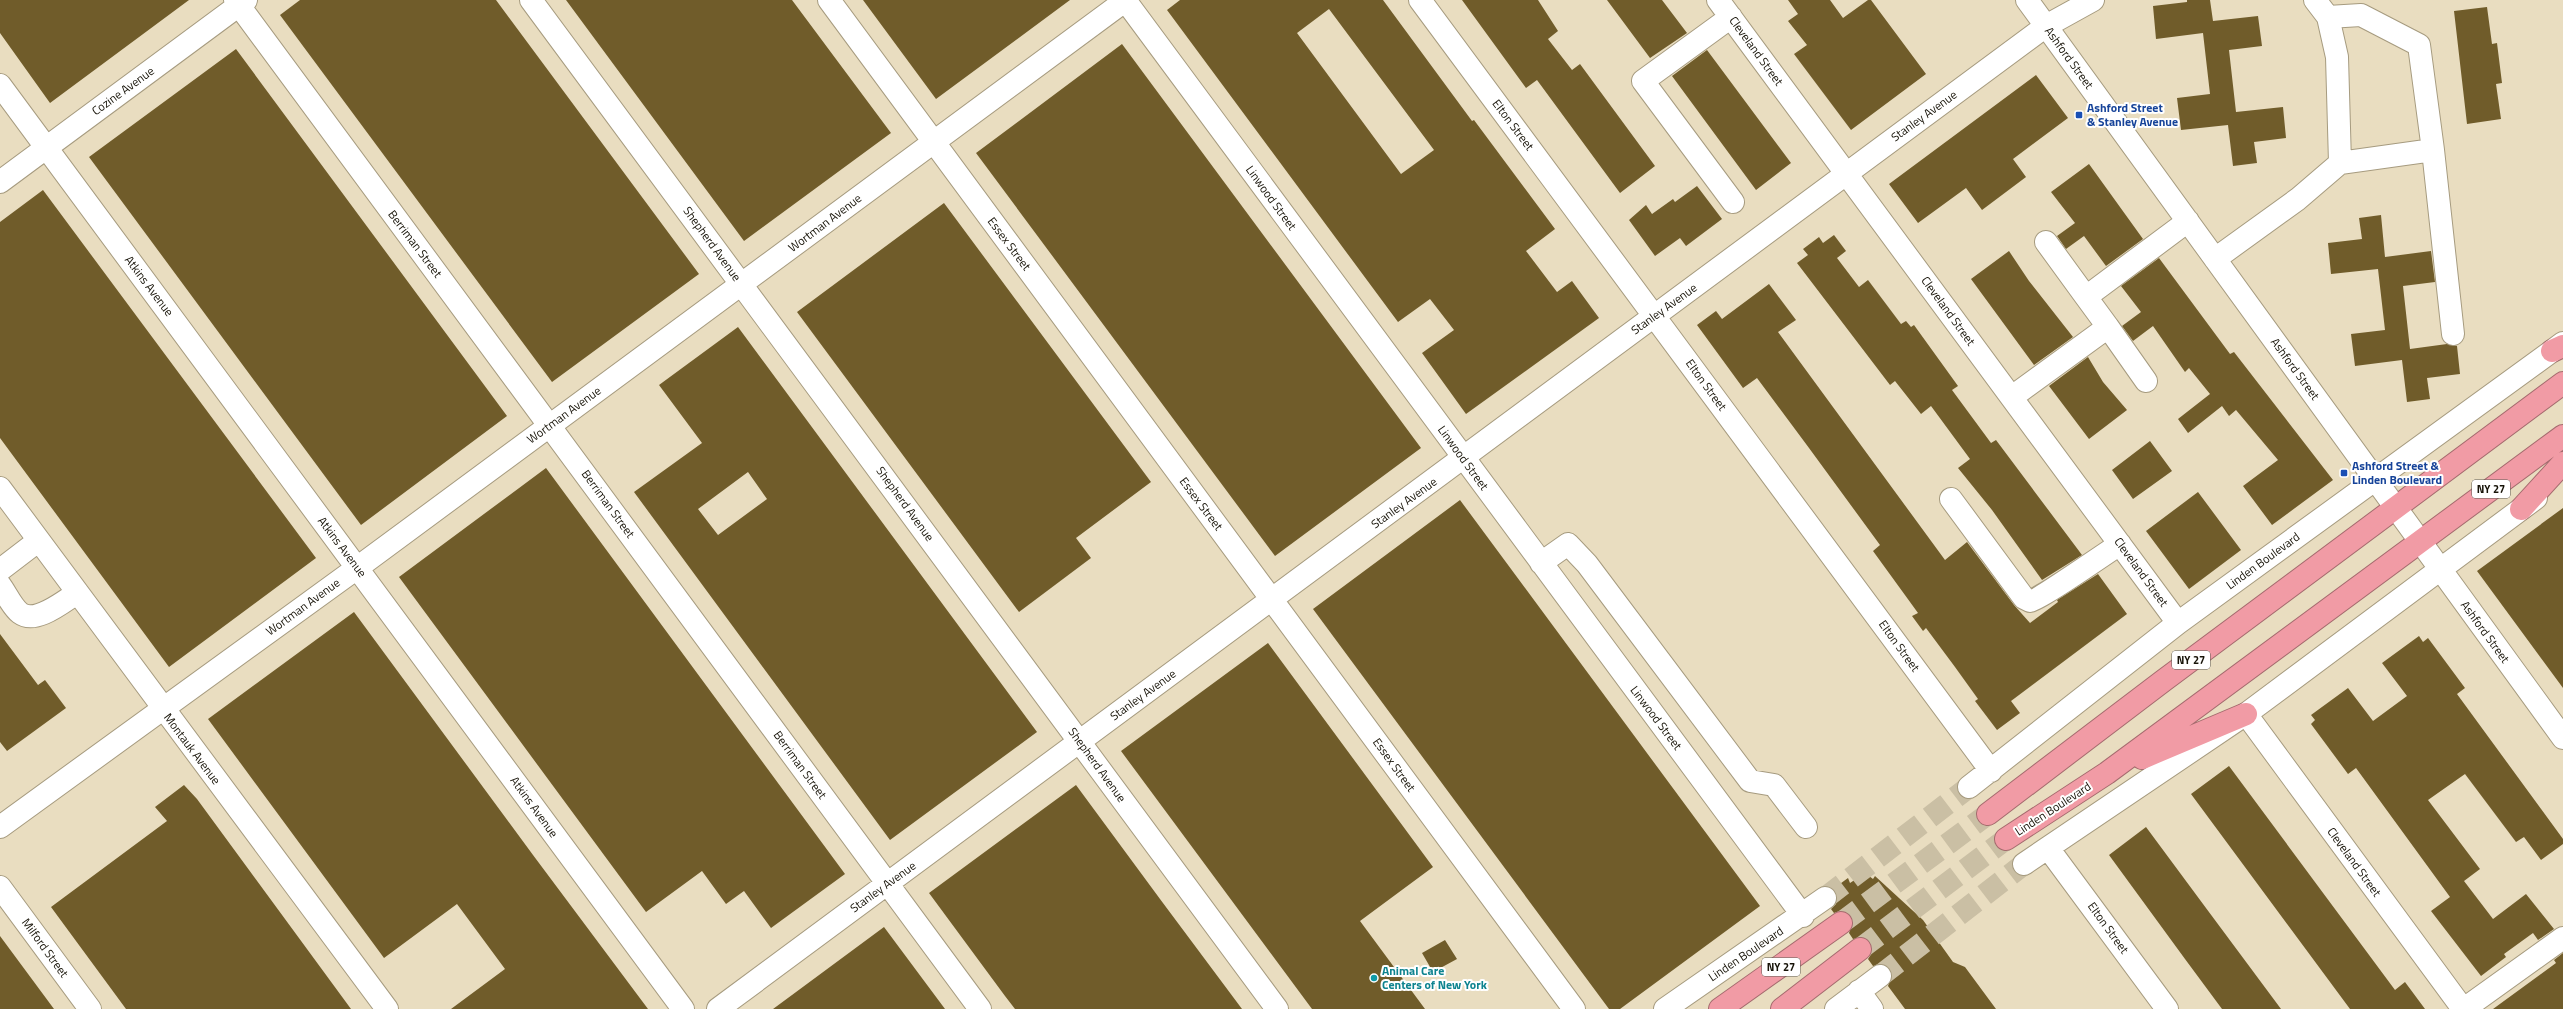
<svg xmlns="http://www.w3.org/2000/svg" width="2563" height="1009" font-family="'Titillium Web',sans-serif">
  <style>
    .building { fill: #705c2a; fill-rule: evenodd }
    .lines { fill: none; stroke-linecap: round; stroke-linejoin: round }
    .minor-tunnel { stroke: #cabfa4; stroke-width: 22; stroke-dasharray: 22 11; stroke-linecap: butt }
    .highway-tunnel { stroke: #cabfa4; stroke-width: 22; stroke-dasharray: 22 11; stroke-linecap: butt }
    .minor-casing { stroke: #a69b7f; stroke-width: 24 }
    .highway-casing { stroke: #a56b6e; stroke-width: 24 }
    .minor { stroke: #fff; stroke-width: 22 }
    .highway { stroke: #f19ba5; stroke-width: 22 }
    .transit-dot { fill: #1a4fb4; stroke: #fff; stroke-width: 1.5 }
    .culture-dot { fill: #0f9aa8; stroke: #fff; stroke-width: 1.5 }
    .labels { text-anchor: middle; stroke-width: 4; stroke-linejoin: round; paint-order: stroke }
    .shield { fill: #fff; stroke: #5d5a52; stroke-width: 1 }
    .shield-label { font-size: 11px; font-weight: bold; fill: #171308 }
    .street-label { font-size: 12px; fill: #171308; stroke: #fff }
    .transit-label { font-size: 12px; font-weight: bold; fill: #164399; stroke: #fff; text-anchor: start }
    .culture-label { font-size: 12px; font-weight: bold; fill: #0d838f; stroke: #fff; text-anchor: start }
  </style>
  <rect width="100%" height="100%" fill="#e9ddc0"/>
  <!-- building -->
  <path class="building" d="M 0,0 L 189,0 L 50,103 L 0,33 Z
    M 300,0 L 496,0 L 699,274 L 552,382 L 280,15 Z
    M 566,0 L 792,0 L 891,133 L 744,241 Z
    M 863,0 L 1070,0 L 936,99 Z
    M 1180,0 L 1383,0 L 1472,121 L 1474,120 L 1555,229 L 1526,251 L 1557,292 L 1572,281 L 1599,318 L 1466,414 L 1422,353 L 1454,330 L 1430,299 L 1398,322 L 1167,10 ZM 1329,9 L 1434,150 L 1401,174 L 1297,33 Z
    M 1462,0 L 1538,0 L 1558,31 L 1548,39 L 1572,70 L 1580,64 L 1655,166 L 1620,193 L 1537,80 L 1526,88 Z
    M 1607,0 L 1662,0 L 1687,33 L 1650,58 Z
    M 1788,0 L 1830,0 L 1843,18 L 1868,0 L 1871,0 L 1926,74 L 1851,130 L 1794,54 L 1807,45 L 1788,21 L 1798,14 Z
    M 2187,0 L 2210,0 L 2213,21 L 2258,16 L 2262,46 L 2229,50 L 2236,112 L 2283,107 L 2286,138 L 2254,142 L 2257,163 L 2233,166 L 2228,125 L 2181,130 L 2177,98 L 2210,94 L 2203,33 L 2156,39 L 2153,6 L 2187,2 Z
    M 2487,7 L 2492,44 L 2497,43 L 2502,83 L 2496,84 L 2501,119 L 2467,124 L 2454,11 Z
    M 1122,44 L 1421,448 L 1275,556 L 976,153 Z
    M 236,49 L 507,416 L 361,525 L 89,157 Z
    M 1707,50 L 1791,163 L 1756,190 L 1672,76 Z
    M 2036,75 L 2068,118 L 2013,159 L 2026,177 L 1982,210 L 1966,188 L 1918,223 L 1889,184 Z
    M 2089,164 L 2143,239 L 2106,266 L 2084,236 L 2066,249 L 2057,236 L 2075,223 L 2051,192 Z
    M 1697,186 L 1722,219 L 1686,246 L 1680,238 L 1655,256 L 1629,220 L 1646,205 L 1652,214 L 1673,199 L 1675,202 Z
    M 43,190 L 316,558 L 169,667 L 0,438 L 0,222 Z
    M 944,203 L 1151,482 L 1076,538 L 1091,558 L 1019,612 L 797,312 Z
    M 2381,215 L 2385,257 L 2431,251 L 2435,282 L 2403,286 L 2410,349 L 2447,344 L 2457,346 L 2460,374 L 2427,378 L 2430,399 L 2407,402 L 2402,360 L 2355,366 L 2351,334 L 2385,330 L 2378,269 L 2331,274 L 2328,243 L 2362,239 L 2359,218 Z
    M 1834,235 L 1846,251 L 1837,258 L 1859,287 L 1868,280 L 1901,324 L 1906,321 L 1911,327 L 1914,325 L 1958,386 L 1952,390 L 1991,443 L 1996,440 L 2082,555 L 2042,580 L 1992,510 L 1958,468 L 1970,459 L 1931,406 L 1921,414 L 1895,381 L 1890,385 L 1797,263 L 1808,255 L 1803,249 L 1819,237 L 1823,243 Z
    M 2009,251 L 2029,281 L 2073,337 L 2034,365 L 1971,279 Z
    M 2159,258 L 2230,354 L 2234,352 L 2333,480 L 2272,525 L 2243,486 L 2278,460 L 2236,410 L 2229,416 L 2222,406 L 2188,433 L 2178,419 L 2210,394 L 2189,368 L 2185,372 L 2153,326 L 2133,341 L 2122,326 L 2141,312 L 2121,286 Z
    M 1769,284 L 1796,320 L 1778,332 L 1945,560 L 1967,542 L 2014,605 L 2030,623 L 2058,602 L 2057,600 L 2098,574 L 2127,614 L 2011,701 L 2020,713 L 1997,730 L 1975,701 L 1978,699 L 1955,667 L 1926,628 L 1923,631 L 1912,616 L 1918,613 L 1873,551 L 1880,545 L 1809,448 L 1757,378 L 1743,388 L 1697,325 L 1716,311 L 1722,319 Z
    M 738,327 L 1037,732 L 890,840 L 634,492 L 702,443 L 659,385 ZM 748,472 L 767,499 L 718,535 L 698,509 Z
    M 2088,357 L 2103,382 L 2127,410 L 2089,439 L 2049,386 Z
    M 2150,441 L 2172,471 L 2133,499 L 2112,470 Z
    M 546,468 L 845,874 L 771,928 L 744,891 L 726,904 L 702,871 L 646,912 L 399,577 Z
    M 2198,492 L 2241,550 L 2189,589 L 2146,531 Z
    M 1460,500 L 1760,906 L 1620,1009 L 1609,1009 L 1313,609 Z
    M 2563,508 L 2563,688 L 2477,571 Z
    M 354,612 L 533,855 L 648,1009 L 451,1009 L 505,969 L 457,904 L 384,958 L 208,719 Z
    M 0,634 L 38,685 L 45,680 L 66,708 L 7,751 L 0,742 Z
    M 2419,636 L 2423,642 L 2428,638 L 2465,688 L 2457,694 L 2563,839 L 2563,844 L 2541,860 L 2524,837 L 2516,842 L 2465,774 L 2428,800 L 2480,869 L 2464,881 L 2493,919 L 2526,894 L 2554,929 L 2538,940 L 2533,933 L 2504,954 L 2506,957 L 2481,976 L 2431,911 L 2450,897 L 2356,768 L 2348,774 L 2311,724 L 2315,720 L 2311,715 L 2348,688 L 2373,721 L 2407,696 L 2382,663 Z
    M 1268,643 L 1433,867 L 1360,921 L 1425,1009 L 1312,1009 L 1121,751 Z
    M 2229,766 L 2395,990 L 2405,982 L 2425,1009 L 2350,1009 L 2191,794 Z
    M 184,785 L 197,799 L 351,1009 L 126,1009 L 51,907 L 167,821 L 155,807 Z
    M 1076,785 L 1160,899 L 1242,1009 L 1015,1009 L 1005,996 L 929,893 Z
    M 2146,827 L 2203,904 L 2281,1009 L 2222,1009 L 2185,959 L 2109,855 Z
    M 1865,873 L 1873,879 L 1875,876 L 1923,920 L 1953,962 L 1965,967 L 1996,1009 L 1905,1009 L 1888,986 L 1892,975 L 1890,969 L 1885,964 L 1873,966 L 1868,959 L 1872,953 L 1870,942 L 1864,937 L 1853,939 L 1849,933 L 1853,922 L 1851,915 L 1840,911 L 1834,913 L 1831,909 L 1836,904 L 1837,897 L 1833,889 L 1848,878 L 1850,883 Z
    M 884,927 L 945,1009 L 773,1009 L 792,995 Z
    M 0,936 L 54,1009 L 0,1009 Z
    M 1445,940 L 1457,959 L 1433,972 L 1422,953 Z
    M 2563,953 L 2563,1009 L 2493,1009 L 2556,963 L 2554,960 Z"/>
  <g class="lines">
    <!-- minor-tunnel -->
    <path class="minor-tunnel" d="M 1825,898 L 1969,787
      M 1880,976 L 2024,864"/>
    <!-- highway-tunnel -->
    <path class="highway-tunnel" d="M 1841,923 L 1988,814
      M 1860,949 L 2006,839"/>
    <defs>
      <path id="minor" d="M 235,0 L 980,1009
        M 531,0 L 1277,1009
        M 829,0 L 1574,1009
        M 1125,0 L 1803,916
        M 1420,0 L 1991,771
        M 1718,0 L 2178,623
        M 2027,0 L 2563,738
        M 1731,17 L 1643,81 L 1733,202
        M 2328,17 L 2361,15 L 2419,45 L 2433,150
        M 0,85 L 683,1009
        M 2340,163 L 2433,150 L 2453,334
        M 0,182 L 246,0
        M 2046,242 L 2086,297
        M 2215,259 L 2298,199 L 2340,163 L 2337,57 L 2328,17 L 2315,0
        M 2108,327 L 2146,381
        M 2012,397 L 2108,327 L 2086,297 L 2188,221
        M 0,488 L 387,1009
        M 1951,499 L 2024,598 L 2030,601 C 2037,601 2108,552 2120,544
        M 1541,563 L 1568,544 L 1587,564 L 1750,781 L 1774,785 L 1806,827
        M 0,570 L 38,541
        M 0,585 C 6,593 12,607 20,613 C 36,625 64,601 77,593
        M 2246,714 L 2463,1009
        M 1969,787 L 2178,623 L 2563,343
        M 0,827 L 357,568 L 1126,0
        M 2048,848 L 2167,1009
        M 2024,864 L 2246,714 L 2536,498
        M 0,887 L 90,1009
        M 1859,991 L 1872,1009
        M 718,1009 L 2046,26 L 2093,0
        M 1665,1009 L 1825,898
        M 1836,1009 L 1880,976
        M 2464,1009 L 2563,938"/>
      <path id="highway" d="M 2552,351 L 2563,346
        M 2521,509 L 2563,463
        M 2142,758 L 2246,714
        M 1988,814 L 2163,681 L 2563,383
        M 2006,839 L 2107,773 L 2563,436
        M 1720,1009 L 1841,923
        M 1782,1009 L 1860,949"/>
    </defs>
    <!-- minor casing -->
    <use href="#minor" class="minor-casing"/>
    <!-- highway casing -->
    <use href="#highway" class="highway-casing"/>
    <!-- minor -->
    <use href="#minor" class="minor"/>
    <!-- highway -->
    <use href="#highway" class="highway"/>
  </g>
  <!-- markers -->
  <g class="transit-dot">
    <rect x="2075" y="111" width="8" height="8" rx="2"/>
    <rect x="2340" y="469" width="8" height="8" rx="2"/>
  </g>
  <circle class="culture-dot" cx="1374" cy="978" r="4"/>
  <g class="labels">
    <!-- shield labels -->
    <g class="shield">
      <rect x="2472" y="480" width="38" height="18" rx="3"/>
      <rect x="2172" y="651" width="38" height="18" rx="3"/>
      <rect x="1762" y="958" width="38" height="18" rx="3"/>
    </g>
    <g class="shield-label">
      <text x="2491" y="493">NY 27</text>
      <text x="2191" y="664">NY 27</text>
      <text x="1781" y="971">NY 27</text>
    </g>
    <!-- street labels -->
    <g class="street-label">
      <text transform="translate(1756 51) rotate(54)" y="4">Cleveland Street</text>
      <text transform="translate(2069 58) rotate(54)" y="4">Ashford Street</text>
      <text transform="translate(123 91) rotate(-36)" y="4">Cozine Avenue</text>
      <text transform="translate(1924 116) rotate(-36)" y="4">Stanley Avenue</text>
      <text transform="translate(1513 125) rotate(53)" y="4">Elton Street</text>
      <text transform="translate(1271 198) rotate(54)" y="4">Linwood Street</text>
      <text transform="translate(825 223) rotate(-37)" y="4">Wortman Avenue</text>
      <text transform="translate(415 244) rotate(53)" y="4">Berriman Street</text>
      <text transform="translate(712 244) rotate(54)" y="4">Shepherd Avenue</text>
      <text transform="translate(1009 244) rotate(53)" y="4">Essex Street</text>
      <text transform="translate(149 286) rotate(53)" y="4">Atkins Avenue</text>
      <text transform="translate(1664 309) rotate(-36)" y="4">Stanley Avenue</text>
      <text transform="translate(1948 311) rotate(54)" y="4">Cleveland Street</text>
      <text transform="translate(2295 369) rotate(54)" y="4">Ashford Street</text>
      <text transform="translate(1706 385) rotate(54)" y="4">Elton Street</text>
      <text transform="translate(564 415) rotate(-36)" y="4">Wortman Avenue</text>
      <text transform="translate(1463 458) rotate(54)" y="4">Linwood Street</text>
      <text transform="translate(1404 503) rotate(-36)" y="4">Stanley Avenue</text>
      <text transform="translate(608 504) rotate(54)" y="4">Berriman Street</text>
      <text transform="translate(905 504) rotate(54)" y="4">Shepherd Avenue</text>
      <text transform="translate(1201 504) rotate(53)" y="4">Essex Street</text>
      <text transform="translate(342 547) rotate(53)" y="4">Atkins Avenue</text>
      <text transform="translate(2263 561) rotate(-36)" y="4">Linden Boulevard</text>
      <text transform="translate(2141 572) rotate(54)" y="4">Cleveland Street</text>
      <text transform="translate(303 607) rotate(-36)" y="4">Wortman Avenue</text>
      <text transform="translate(2485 632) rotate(54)" y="4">Ashford Street</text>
      <text transform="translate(1899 646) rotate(54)" y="4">Elton Street</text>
      <text transform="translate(1143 695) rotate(-36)" y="4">Stanley Avenue</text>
      <text transform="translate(1656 718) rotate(53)" y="4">Linwood Street</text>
      <text transform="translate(192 749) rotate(53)" y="4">Montauk Avenue</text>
      <text transform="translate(800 765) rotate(54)" y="4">Berriman Street</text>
      <text transform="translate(1097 765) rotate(54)" y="4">Shepherd Avenue</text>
      <text transform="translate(1394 765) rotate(54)" y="4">Essex Street</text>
      <text transform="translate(534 807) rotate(54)" y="4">Atkins Avenue</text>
      <text transform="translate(2053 809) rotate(-33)" y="4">Linden Boulevard</text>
      <text transform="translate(2354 862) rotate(54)" y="4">Cleveland Street</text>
      <text transform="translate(883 887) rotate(-36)" y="4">Stanley Avenue</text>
      <text transform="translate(2108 928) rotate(54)" y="4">Elton Street</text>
      <text transform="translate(45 948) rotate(54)" y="4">Milford Street</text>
      <text transform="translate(1746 954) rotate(-34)" y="4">Linden Boulevard</text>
    </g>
    <!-- transit labels -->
    <g class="transit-label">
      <text x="2087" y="112">Ashford Street<tspan x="2087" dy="14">&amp; Stanley Avenue</tspan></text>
      <text x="2352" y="470">Ashford Street &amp;<tspan x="2352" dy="14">Linden Boulevard</tspan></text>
    </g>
    <!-- culture labels -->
    <g class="culture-label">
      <text x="1382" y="975">Animal Care<tspan x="1382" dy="14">Centers of New York</tspan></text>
    </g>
  </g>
</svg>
